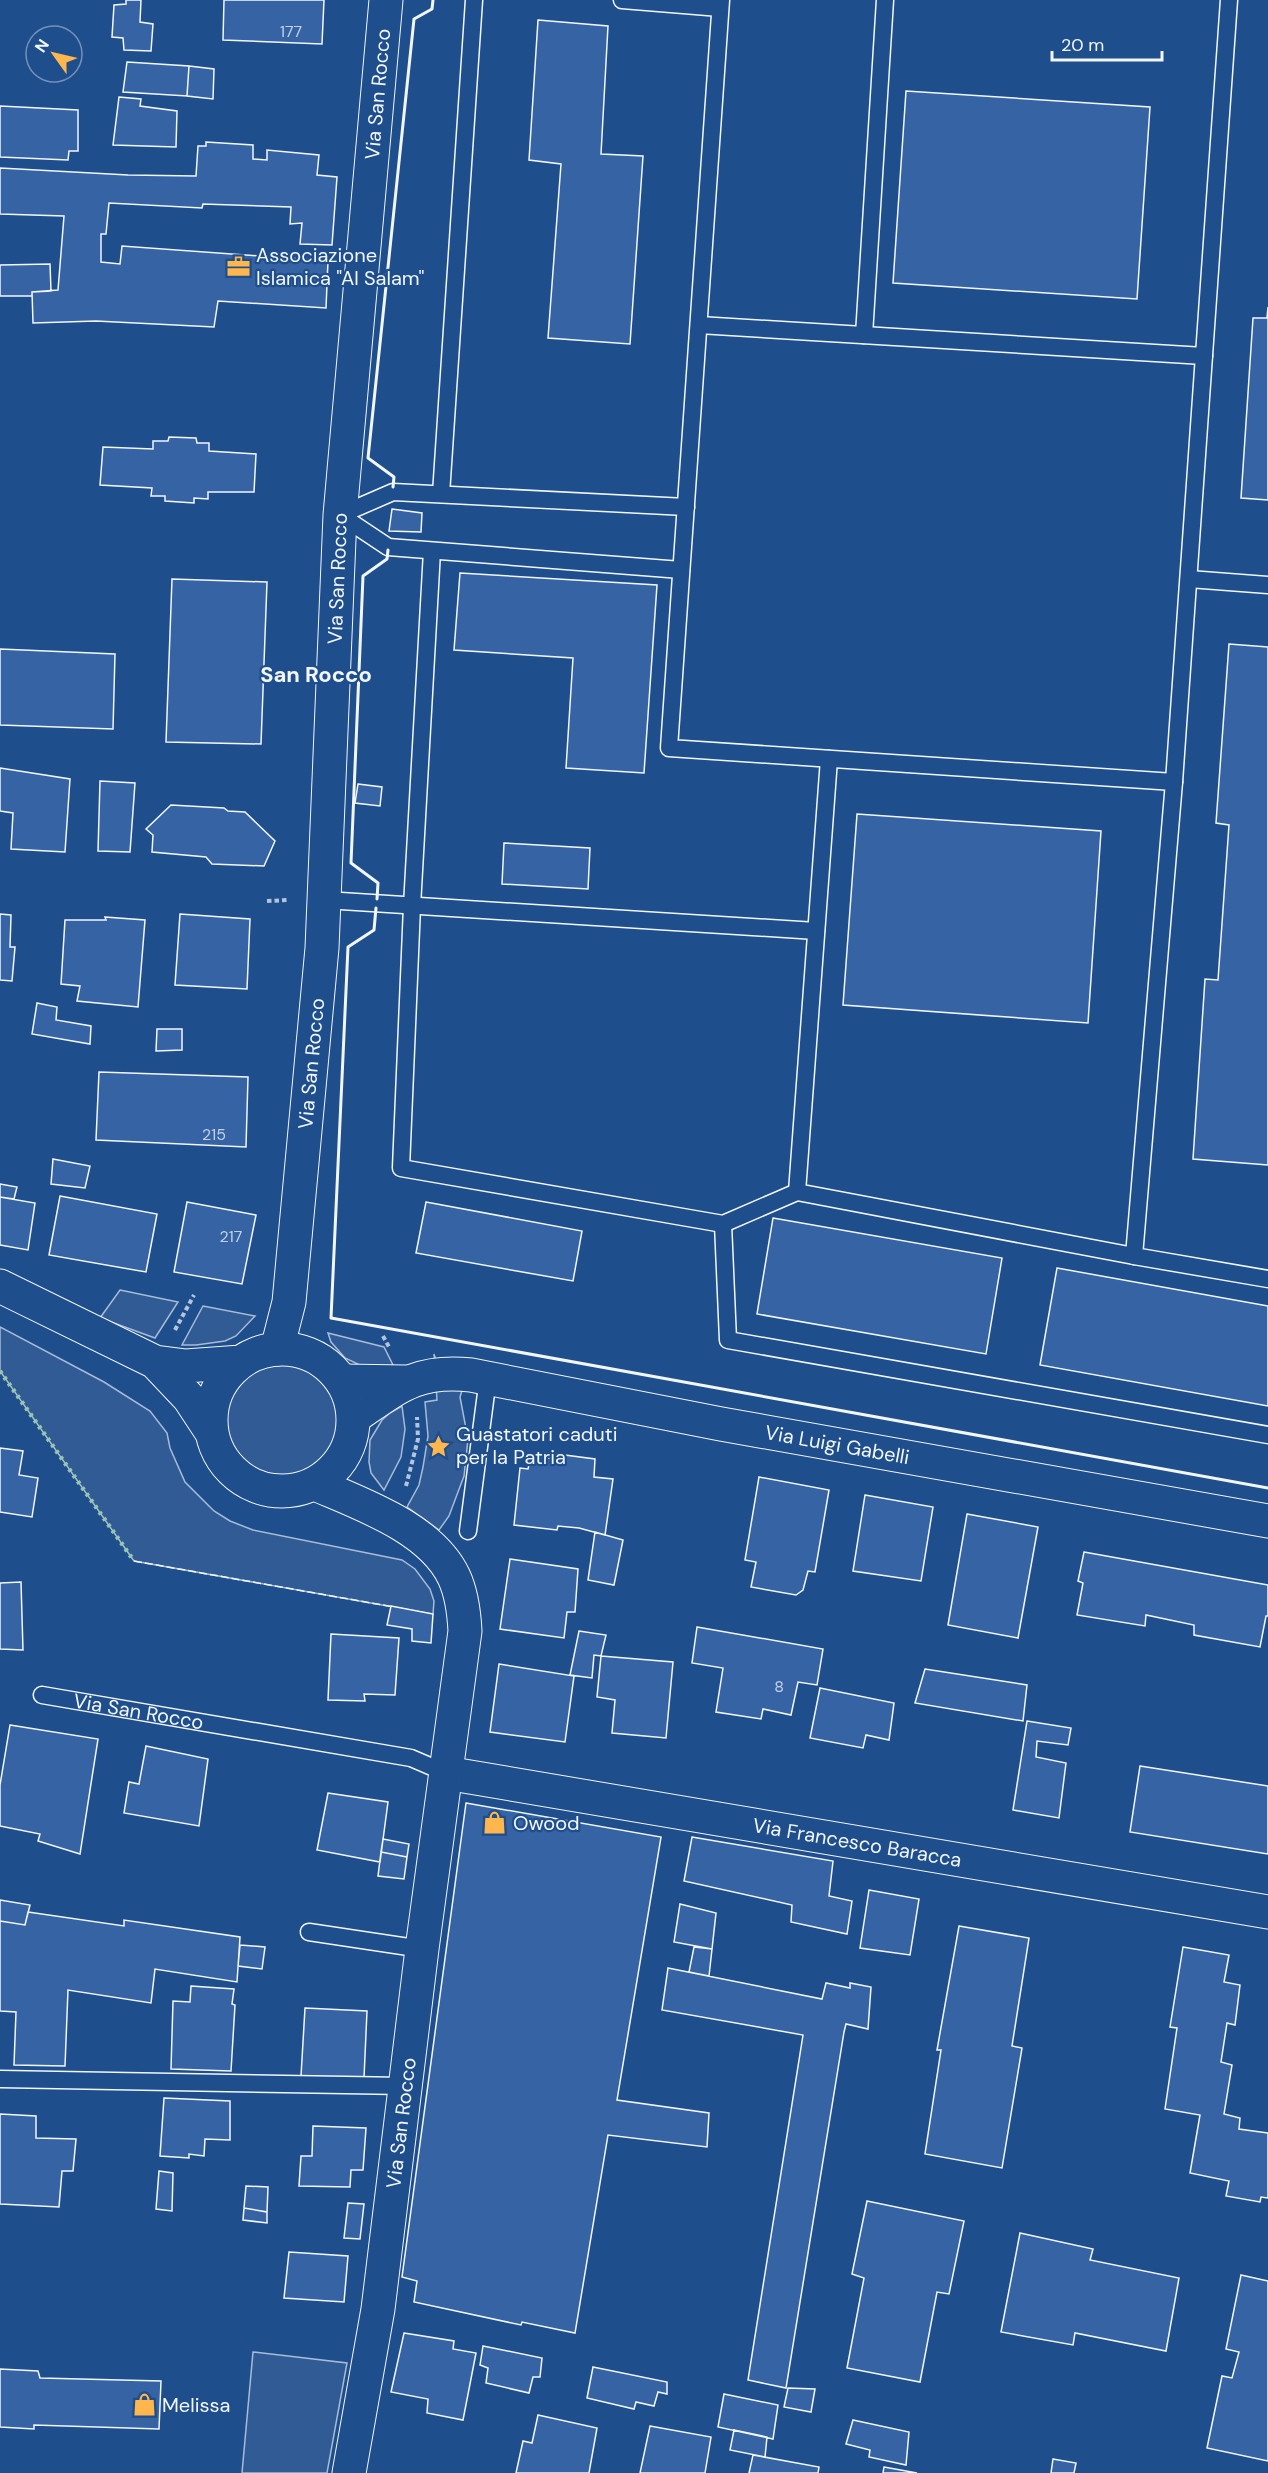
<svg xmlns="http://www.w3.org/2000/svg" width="1268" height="2473" font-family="'DM Sans',sans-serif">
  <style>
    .built { fill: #305b95; stroke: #a8bbd7; stroke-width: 1.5 }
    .building { fill: #3563a3; stroke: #f2f6ff; stroke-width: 1.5 }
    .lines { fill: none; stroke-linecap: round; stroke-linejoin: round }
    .lane-casing { stroke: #f2f6ff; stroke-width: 19 }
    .street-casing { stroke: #f2f6ff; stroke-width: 35 }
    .secondary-casing { stroke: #f2f6ff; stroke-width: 35 }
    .path { stroke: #b3c4dc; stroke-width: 4; stroke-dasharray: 4.5 3; stroke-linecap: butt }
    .lane { stroke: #1f4e8c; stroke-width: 16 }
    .street { stroke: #1f4e8c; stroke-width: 33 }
    .secondary { stroke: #1f4e8c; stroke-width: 33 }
    .hedge { stroke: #97c8a6; stroke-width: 4.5; stroke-dasharray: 3 4.5; stroke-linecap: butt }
    .fence { stroke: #f2f6ff; stroke-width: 1.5; stroke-dasharray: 8 3; stroke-linecap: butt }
    .wall { stroke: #f2f6ff; stroke-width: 3 }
    .labels { text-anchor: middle; stroke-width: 4.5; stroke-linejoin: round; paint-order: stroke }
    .number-label { font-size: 16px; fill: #c3d1e8 }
    .street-label { font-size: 20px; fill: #f2f6ff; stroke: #1f4e8c }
    .poi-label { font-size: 20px; fill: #f2f6ff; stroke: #1f4e8c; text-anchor: start }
    .quarter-label { font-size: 22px; font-weight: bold; fill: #f2f6ff; stroke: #1f4e8c }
  </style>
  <rect width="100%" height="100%" fill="#1f4e8c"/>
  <!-- built -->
  <path class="built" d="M 120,1290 L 178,1302 L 155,1338 L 100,1318 Z
    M 203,1306 L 255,1316 L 236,1336 L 225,1341 L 196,1345 L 182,1345 Z
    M 0,1327 L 104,1382 L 150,1411 L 167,1433 L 170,1448 L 185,1482 L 214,1511 L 230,1521 L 253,1530 L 402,1560 L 415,1569 L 430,1589 L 434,1601 L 433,1614 L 134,1561 L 0,1371 Z
    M 328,1333 L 384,1347 L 397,1373 L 368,1369 L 345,1358 L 331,1342 Z
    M 434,1354 L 438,1366 L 470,1365 L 460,1397 L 468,1439 L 464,1476 L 449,1516 L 439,1530 L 407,1507 L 419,1485 L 423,1467 L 428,1436 L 425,1402 L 437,1400 Z
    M220 1420a62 62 0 1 1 124 0a62 62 0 1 1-124 0Z
    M 402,1406 L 405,1429 L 401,1457 L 384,1490 L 371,1473 L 369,1462 L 370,1440 L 382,1420 L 390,1413 Z
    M 253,2352 L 347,2363 L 327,2473 L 242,2473 Z"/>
  <!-- building -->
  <path class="building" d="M 126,0 L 141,0 L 140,22 L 153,24 L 151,51 L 124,50 L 123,38 L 112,37 L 114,5 L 126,4 Z
    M 224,0 L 324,0 L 322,44 L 223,40 Z
    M 538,20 L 608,26 L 601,154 L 643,156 L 630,344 L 548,338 L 561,164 L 529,160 Z
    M 127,62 L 189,66 L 187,96 L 123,92 Z
    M 189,66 L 214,69 L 213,99 L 187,96 Z
    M 906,91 L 1150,107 L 1137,299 L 893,283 Z
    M 119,97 L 141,99 L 140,106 L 177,111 L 176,147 L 113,145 Z
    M 0,106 L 78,110 L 78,151 L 69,151 L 68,160 L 0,157 Z
    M 206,142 L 253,145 L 253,159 L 267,160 L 267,150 L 319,155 L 317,175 L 337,177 L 332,245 L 300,244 L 302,223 L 290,224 L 291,207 L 203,204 L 202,208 L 109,203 L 106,234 L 101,234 L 101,262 L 120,264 L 122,246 L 328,261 L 326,308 L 218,301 L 214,327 L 96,321 L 33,323 L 32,292 L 58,290 L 64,216 L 0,214 L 0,168 L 128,175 L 196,176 L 198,146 L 206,146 Z
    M 50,264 L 51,291 L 32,292 L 32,296 L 0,296 L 0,265 Z
    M 1268,307 L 1268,500 L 1241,498 L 1253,318 L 1267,318 Z
    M 169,437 L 196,438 L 197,443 L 209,443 L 209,451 L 256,454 L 254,492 L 208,492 L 208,499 L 194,498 L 194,503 L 165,501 L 165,496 L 151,496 L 152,488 L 100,485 L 103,447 L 153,449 L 153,441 L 168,441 Z
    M 392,509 L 422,513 L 421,532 L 389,531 Z
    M 460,573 L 657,585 L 644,773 L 566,768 L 573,658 L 454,650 Z
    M 172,579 L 267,582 L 261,744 L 166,742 Z
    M 1229,644 L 1268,647 L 1268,1165 L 1193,1159 L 1205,979 L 1218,980 L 1229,825 L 1216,823 Z
    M 0,649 L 115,654 L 113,729 L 0,725 Z
    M 0,768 L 70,779 L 65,852 L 11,849 L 13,813 L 0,811 Z
    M 100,781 L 135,783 L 130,852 L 98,851 Z
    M 358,784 L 382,787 L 380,806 L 355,803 Z
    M 171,805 L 224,808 L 228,811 L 245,812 L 275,841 L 264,866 L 212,864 L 206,857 L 152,852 L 153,835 L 146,829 Z
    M 857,814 L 1101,831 L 1088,1023 L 843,1005 Z
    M 504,843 L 590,848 L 588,889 L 502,884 Z
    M 0,914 L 11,915 L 10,947 L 15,947 L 12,981 L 0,980 Z
    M 180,914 L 250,919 L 247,989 L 175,985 Z
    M 105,917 L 145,920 L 138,1007 L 77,1001 L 80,986 L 61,984 L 65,920 L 106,920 Z
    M 37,1003 L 57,1007 L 56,1020 L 91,1026 L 90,1044 L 32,1034 Z
    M 157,1029 L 182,1029 L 182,1050 L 156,1051 Z
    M 99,1072 L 248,1077 L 246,1147 L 96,1140 Z
    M 53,1159 L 90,1166 L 85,1188 L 51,1184 Z
    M 0,1184 L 17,1187 L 14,1199 L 0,1197 Z
    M 60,1196 L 157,1214 L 146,1272 L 49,1255 Z
    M 0,1197 L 35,1203 L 28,1250 L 0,1245 Z
    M 187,1202 L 256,1215 L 242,1284 L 174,1272 Z
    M 426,1202 L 582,1231 L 573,1281 L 416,1253 Z
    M 773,1218 L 1002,1258 L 986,1354 L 757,1314 Z
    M 1057,1268 L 1268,1306 L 1268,1406 L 1040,1365 Z
    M 0,1448 L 23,1451 L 19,1475 L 38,1478 L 32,1517 L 0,1512 Z
    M 557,1454 L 595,1459 L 594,1477 L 613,1479 L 605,1535 L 579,1528 L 558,1526 L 557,1530 L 514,1525 L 520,1468 L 528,1469 L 531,1456 L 558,1459 Z
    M 759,1477 L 829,1490 L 815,1572 L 808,1571 L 803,1590 L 796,1595 L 751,1587 L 756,1562 L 745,1560 Z
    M 865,1495 L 933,1507 L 921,1581 L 853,1571 Z
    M 967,1514 L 1038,1527 L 1018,1638 L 948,1625 Z
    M 595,1532 L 623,1540 L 614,1585 L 588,1580 Z
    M 1084,1552 L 1268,1585 L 1268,1616 L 1266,1616 L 1260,1647 L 1194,1635 L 1194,1625 L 1146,1615 L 1145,1626 L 1077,1615 L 1083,1583 L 1078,1581 Z
    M 510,1559 L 578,1569 L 575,1612 L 567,1612 L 564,1638 L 500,1629 Z
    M 21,1582 L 23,1650 L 0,1649 L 0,1583 Z
    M 391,1606 L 433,1614 L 431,1643 L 412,1641 L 412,1629 L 387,1625 Z
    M 697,1627 L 823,1649 L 817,1685 L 798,1682 L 791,1715 L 763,1709 L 761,1719 L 716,1712 L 723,1668 L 692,1663 Z
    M 579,1631 L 606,1635 L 601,1656 L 594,1655 L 592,1678 L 570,1675 Z
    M 331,1634 L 399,1638 L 395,1695 L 364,1694 L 365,1701 L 328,1700 Z
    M 601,1656 L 673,1662 L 666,1738 L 612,1733 L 615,1700 L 597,1697 Z
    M 499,1664 L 574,1676 L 565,1742 L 490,1732 Z
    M 925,1669 L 1027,1685 L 1023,1721 L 915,1703 Z
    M 820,1688 L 894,1703 L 889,1740 L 866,1735 L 863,1748 L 810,1738 Z
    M 1027,1721 L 1071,1728 L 1068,1745 L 1037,1741 L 1036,1757 L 1066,1763 L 1059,1818 L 1013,1810 Z
    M 10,1725 L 98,1739 L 80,1854 L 38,1841 L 40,1834 L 0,1826 L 0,1785 Z
    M 146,1746 L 208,1759 L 199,1826 L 124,1813 L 129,1782 L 139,1784 Z
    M 1140,1766 L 1268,1786 L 1268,1854 L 1130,1832 Z
    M 328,1793 L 388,1802 L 380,1862 L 317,1850 Z
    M 466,1803 L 661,1837 L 617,2100 L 709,2113 L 707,2147 L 608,2135 L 575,2333 L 522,2322 L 521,2325 L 414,2302 L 417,2281 L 402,2277 Z
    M 692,1837 L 833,1861 L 829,1896 L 852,1901 L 847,1934 L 791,1922 L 792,1905 L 684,1881 Z
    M 383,1839 L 409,1844 L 407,1857 L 381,1852 Z
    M 381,1852 L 407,1857 L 404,1879 L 378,1876 Z
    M 869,1890 L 919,1899 L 910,1955 L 860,1948 Z
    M 0,1900 L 30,1905 L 25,1925 L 0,1921 Z
    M 680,1904 L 716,1913 L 712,1949 L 674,1942 Z
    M 28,1912 L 124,1926 L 124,1920 L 240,1937 L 237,1982 L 155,1969 L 151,2003 L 68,1990 L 65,2066 L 14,2065 L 16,2012 L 0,2011 L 0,1921 L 25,1925 Z
    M 959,1926 L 1029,1938 L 1012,2046 L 1022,2048 L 1002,2168 L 925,2154 L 941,2050 L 937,2050 Z
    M 240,1945 L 265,1947 L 262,1969 L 238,1966 Z
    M 694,1947 L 712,1949 L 709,1976 L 689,1972 Z
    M 1183,1947 L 1229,1955 L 1224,1982 L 1240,1985 L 1235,2025 L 1227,2023 L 1221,2062 L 1232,2065 L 1224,2114 L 1240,2118 L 1239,2129 L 1268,2133 L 1268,2198 L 1261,2197 L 1260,2202 L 1226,2196 L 1229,2181 L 1190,2173 L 1200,2115 L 1165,2109 L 1177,2028 L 1170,2027 Z
    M 668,1968 L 822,1999 L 826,1983 L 850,1988 L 850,1983 L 871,1987 L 868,2029 L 846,2024 L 844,2032 L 786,2388 L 748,2380 L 803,2035 L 662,2010 Z
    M 191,1986 L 234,1989 L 232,2004 L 235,2005 L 231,2071 L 171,2069 L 173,2001 L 190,2002 Z
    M 305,2008 L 367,2011 L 364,2078 L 301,2076 Z
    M 164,2098 L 230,2101 L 230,2140 L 205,2139 L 204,2156 L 189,2154 L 189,2158 L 160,2156 Z
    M 0,2114 L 36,2116 L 36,2138 L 76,2139 L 73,2171 L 62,2171 L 59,2207 L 0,2204 Z
    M 313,2126 L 366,2128 L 363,2170 L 351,2170 L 350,2187 L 299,2186 L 301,2156 L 312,2156 Z
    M 159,2171 L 173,2173 L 172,2211 L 156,2209 Z
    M 246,2186 L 268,2187 L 267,2212 L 244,2208 Z
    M 867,2201 L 964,2221 L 949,2294 L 937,2292 L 920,2382 L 847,2368 L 864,2278 L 852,2274 Z
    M 348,2203 L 364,2204 L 360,2239 L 344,2238 Z
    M 244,2208 L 267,2212 L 267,2223 L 243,2220 Z
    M 1020,2233 L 1093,2249 L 1090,2260 L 1179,2278 L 1166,2351 L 1075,2333 L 1073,2345 L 1001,2332 Z
    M 289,2252 L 348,2256 L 344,2302 L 284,2298 Z
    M 1241,2275 L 1268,2281 L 1268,2461 L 1207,2448 L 1222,2376 L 1232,2378 L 1239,2352 L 1226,2349 Z
    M 404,2333 L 454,2341 L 453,2349 L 476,2353 L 463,2420 L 427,2413 L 428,2399 L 391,2392 Z
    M 483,2346 L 542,2358 L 540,2377 L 533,2377 L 529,2393 L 486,2383 L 488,2368 L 480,2365 Z
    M 593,2367 L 667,2382 L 667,2394 L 658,2392 L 654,2406 L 636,2402 L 634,2409 L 587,2398 Z
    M 0,2369 L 38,2371 L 40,2378 L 161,2381 L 159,2429 L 34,2425 L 34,2429 L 0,2427 Z
    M 788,2388 L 815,2389 L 811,2412 L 784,2407 Z
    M 724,2394 L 778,2405 L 773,2439 L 718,2427 Z
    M 538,2415 L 597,2428 L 589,2473 L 516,2473 L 523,2441 L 532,2443 Z
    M 853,2420 L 909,2432 L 906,2465 L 869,2457 L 870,2450 L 846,2444 Z
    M 650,2426 L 711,2437 L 705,2473 L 640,2473 Z
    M 734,2430 L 767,2437 L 765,2457 L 730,2450 Z
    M 753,2455 L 819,2467 L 818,2473 L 749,2473 Z
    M 1053,2459 L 1076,2463 L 1074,2473 L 1051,2473 Z
    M 884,2467 L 917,2473 L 883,2473 Z"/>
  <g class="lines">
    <defs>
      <g id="lane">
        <path d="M 622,0 L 720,8"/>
        <path d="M 721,0 L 669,748 L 1174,782 L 1134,1256 L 1268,1279"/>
        <path d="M 699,325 L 1204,356"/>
        <path d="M 864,335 L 885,0"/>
        <path d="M 441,494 L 474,0"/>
        <path d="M 340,515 L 388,547 L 681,570"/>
        <path d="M 340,515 L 393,492 L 686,507"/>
        <path d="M 432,551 L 412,906 L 401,1168 L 723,1224 L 797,1192"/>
        <path d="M 1189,579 L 1268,585"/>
        <path d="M 829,759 L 797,1192 L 1134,1256"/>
        <path d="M 1174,782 L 1229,0"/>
        <path d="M 325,900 L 816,931"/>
        <path d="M 723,1224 L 728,1340 L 1268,1435"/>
        <path d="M 468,1531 L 488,1378"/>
        <path id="s1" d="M 42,1695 L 411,1758 L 446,1773"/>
        <path d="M 309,1932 L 422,1949"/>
        <path d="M 0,2079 L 405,2086"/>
      </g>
      <g id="street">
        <path id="s2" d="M 277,1349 L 289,1302 L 322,948 L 340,515 L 386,0"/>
        <path d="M 342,1381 L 406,1382"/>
        <path id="s3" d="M 354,1417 C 397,1388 416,1369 471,1375 L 721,1424 L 1268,1521"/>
        <path id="s4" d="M 446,1773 L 1268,1912"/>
      </g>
      <path id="secondary" d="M 0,1286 L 155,1362 L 186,1366 L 241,1362
        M211 1420a71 71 0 1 1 142 0a71 71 0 1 1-142 0Z
        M 155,1362 L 189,1398 L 212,1433
        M 315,1484 C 361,1504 431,1528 454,1577 C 462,1594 464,1612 465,1631 L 422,1949 L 378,2309 L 349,2473"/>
    </defs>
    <!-- lane casing -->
    <use href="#lane" class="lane-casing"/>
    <!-- street casing -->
    <use href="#street" class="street-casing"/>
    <!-- secondary casing -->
    <use href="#secondary" class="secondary-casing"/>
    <!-- path -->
    <path class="path" d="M 267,901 L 288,900
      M 175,1330 L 194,1295
      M 383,1336 L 389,1347
      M 406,1486 L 418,1439 L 417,1417"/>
    <!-- lane -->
    <use href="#lane" class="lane"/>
    <!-- street -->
    <use href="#street" class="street"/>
    <!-- secondary -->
    <use href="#secondary" class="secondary"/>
    <!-- hedge -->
    <path class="hedge" d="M 0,1371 L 134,1561"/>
    <!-- fence -->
    <path class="fence" d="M 134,1561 L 394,1607"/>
    <!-- wall -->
    <path class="wall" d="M 393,487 L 394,477 L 368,458 L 414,19 L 432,9 L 433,0
      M 377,899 L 378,883 L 351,863 L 363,576 L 387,559 L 388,550
      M 376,908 L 374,930 L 348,947 L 331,1318 L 1268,1488"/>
  </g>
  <!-- icons -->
  <defs>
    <symbol id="office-bare" viewBox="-9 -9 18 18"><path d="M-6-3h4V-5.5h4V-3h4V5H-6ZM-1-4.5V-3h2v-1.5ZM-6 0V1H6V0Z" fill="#ffb74d" stroke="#1f4e8c" stroke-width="2.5" paint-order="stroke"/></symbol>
    <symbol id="sight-bare" viewBox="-9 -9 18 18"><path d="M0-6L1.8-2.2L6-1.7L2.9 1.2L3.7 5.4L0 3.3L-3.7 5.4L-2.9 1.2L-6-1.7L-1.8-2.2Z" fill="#ffb74d" stroke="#1f4e8c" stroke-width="2.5" paint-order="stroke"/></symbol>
    <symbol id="shop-bare" viewBox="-9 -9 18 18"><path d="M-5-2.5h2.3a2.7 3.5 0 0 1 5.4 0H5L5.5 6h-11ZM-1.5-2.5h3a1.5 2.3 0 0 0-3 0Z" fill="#ffb74d" stroke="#1f4e8c" stroke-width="2.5" paint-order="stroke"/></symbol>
  </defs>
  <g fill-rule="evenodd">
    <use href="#office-bare" x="222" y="250" width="33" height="33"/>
    <use href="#sight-bare" x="422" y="1430" width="33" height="33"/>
    <use href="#shop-bare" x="478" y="1806" width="33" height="33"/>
    <use href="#shop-bare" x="128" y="2388" width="33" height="33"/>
  </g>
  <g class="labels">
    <!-- number labels -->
    <g class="number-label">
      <text x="291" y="37">177</text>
      <text x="214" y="1140">215</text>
      <text x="231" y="1242">217</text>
      <text x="779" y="1692">8</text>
    </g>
    <!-- street labels -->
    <g class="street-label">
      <text dy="7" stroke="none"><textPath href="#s2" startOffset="1260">Via San Rocco</textPath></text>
      <text dy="7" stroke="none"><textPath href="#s2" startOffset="774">Via San Rocco</textPath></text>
      <text dy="7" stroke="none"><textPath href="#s2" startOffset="288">Via San Rocco</textPath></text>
      <text dy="7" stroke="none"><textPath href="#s3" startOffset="501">Via Luigi Gabelli</textPath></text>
      <text dy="7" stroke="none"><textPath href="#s1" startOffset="98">Via San Rocco</textPath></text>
      <text dy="7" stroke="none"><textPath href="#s4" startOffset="417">Via Francesco Baracca</textPath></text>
      <text transform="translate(401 2123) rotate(-83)" y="7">Via San Rocco</text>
    </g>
    <!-- poi labels -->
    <g class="poi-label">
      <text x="256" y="262">Associazione<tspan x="256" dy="23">Islamica "Al Salam"</tspan></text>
      <text x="456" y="1441">Guastatori caduti<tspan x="456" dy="23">per la Patria</tspan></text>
      <text x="513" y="1830">Owood</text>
      <text x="162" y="2412">Melissa</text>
    </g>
    <!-- quarter labels -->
    <g class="quarter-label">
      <text x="316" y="682">San Rocco</text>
    </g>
  </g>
  <!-- north arrow -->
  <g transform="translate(54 54) rotate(304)"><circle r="28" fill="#1f4e8c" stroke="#7391ba" stroke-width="1.5"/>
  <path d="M0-4.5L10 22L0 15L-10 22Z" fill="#ffb74d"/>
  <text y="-9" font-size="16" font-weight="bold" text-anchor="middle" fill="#f2f6ff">N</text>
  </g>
  <!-- scale -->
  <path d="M1052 51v9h110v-9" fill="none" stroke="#f2f6ff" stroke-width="3"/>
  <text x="1061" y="51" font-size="18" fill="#f2f6ff" stroke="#1f4e8c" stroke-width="4.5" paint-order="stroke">20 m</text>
</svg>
